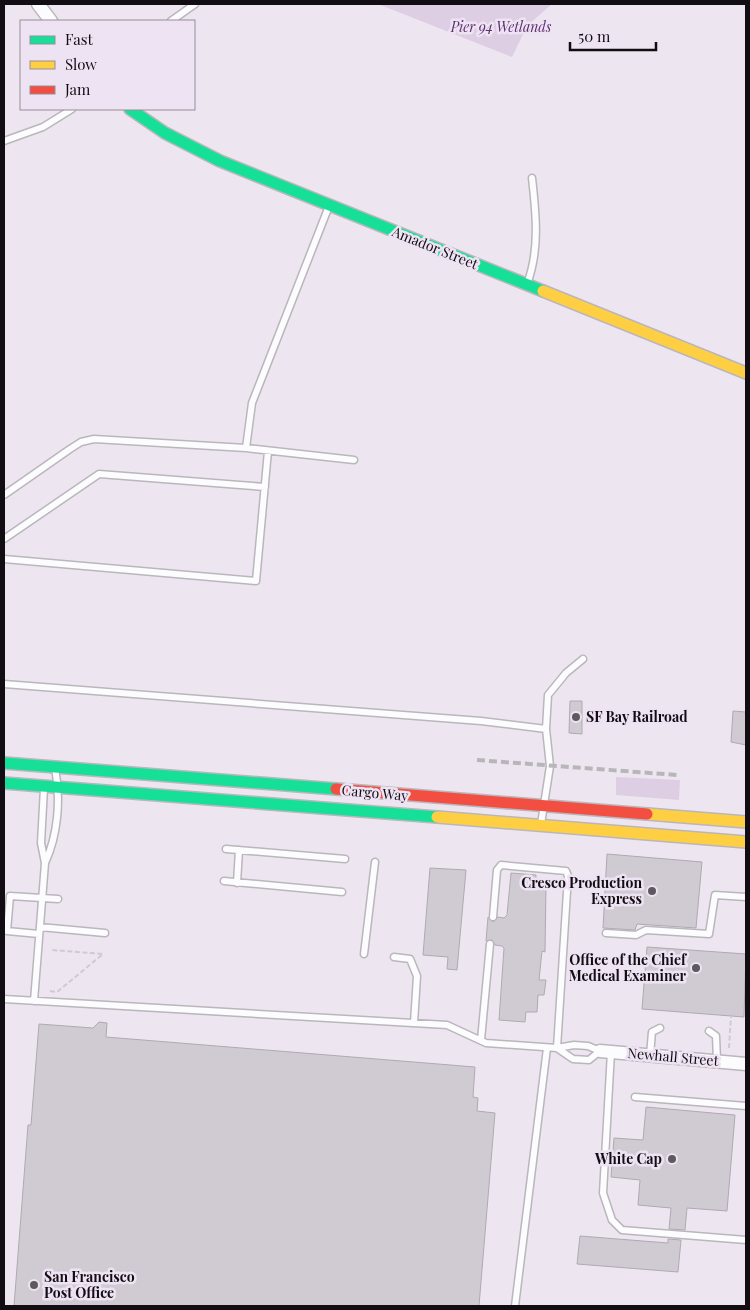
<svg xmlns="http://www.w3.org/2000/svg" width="750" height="1310" font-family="'Playfair Display',serif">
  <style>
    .green { fill: #decee4 }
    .building { fill: #d0cbd2; stroke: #afaab1 }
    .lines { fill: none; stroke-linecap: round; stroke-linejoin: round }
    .lane-casing { stroke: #bab6bc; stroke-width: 9 }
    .street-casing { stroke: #bab6bc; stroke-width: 15 }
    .fast-casing { stroke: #bab6bc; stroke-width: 14 }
    .slow-casing { stroke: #bab6bc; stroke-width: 14 }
    .jam-casing { stroke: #bab6bc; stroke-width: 14 }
    .path { stroke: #ceccd0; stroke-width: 2; stroke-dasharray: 5 2.5; stroke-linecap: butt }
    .lane { stroke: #fcfbfd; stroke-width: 6 }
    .street { stroke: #fcfbfd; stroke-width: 12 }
    .fast { stroke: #16e098; stroke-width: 11 }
    .slow { stroke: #ffcf43; stroke-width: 11 }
    .jam { stroke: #f24e42; stroke-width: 11 }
    .rail { stroke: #b8b6b9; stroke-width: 4; stroke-dasharray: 8 4; stroke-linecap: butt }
    .poi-dot { fill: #5e5960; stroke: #eee3f3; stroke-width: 2 }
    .labels { text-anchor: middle; stroke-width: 5; stroke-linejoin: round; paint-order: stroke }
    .park-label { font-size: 14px; font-style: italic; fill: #5d306f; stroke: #eee3f3 }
    .street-label { font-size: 14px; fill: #110d12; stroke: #eee3f3 }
    .poi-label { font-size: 14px; font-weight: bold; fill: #110d12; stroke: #eee3f3; text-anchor: end }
  </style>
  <rect width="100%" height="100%" fill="#ede6f0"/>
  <!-- green -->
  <path class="green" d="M 378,4 L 552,4 L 527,26 L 512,57 Z
    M 616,777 L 680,780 L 679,800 L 616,795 Z"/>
  <!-- building -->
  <path class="building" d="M 570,701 L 582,701 L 582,734 L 569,733 Z
    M 733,711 L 746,712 L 746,745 L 731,742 Z
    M 607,854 L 702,862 L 696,928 L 637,924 L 635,930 L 603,928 Z
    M 430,868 L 466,870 L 457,970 L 447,969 L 448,957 L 423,955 Z
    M 511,873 L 536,875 L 536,886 L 546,886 L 545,952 L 542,951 L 539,980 L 546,980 L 544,995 L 538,995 L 537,1012 L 526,1012 L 525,1022 L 499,1020 L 504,948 L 502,946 L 495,945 L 492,940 L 486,941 L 488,917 L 493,922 L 498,917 L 504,918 L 507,915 Z
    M 647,947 L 746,954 L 744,1017 L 642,1009 Z
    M 99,1022 L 107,1023 L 106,1037 L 475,1067 L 473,1097 L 478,1098 L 477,1111 L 495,1113 L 479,1306 L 14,1306 L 28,1125 L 31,1125 L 39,1024 L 93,1028 Z
    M 646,1107 L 735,1115 L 727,1211 L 687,1208 L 685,1230 L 669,1229 L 671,1208 L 638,1205 L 640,1180 L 611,1177 L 614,1138 L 643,1140 Z
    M 580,1236 L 668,1243 L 668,1239 L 681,1240 L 678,1272 L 577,1264 Z"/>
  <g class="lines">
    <defs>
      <path id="lane" d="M 171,21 L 195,4
        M 4,141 L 43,127 L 72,109
        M 329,206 L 252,403 L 246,448 L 354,460
        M 527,284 C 540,250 536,213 532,178
        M 4,495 L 70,449 L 81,442 L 94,439 L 246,448
        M 4,539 L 99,474 L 265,487
        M 4,559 L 256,581 L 268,451
        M 4,684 L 481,721 L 546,729
        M 541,824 L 550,766 L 546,729 L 548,695 L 566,673 L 583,659
        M 226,849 L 345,859
        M 45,863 C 58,835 61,799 55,768
        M 224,881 L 342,892
        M 237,883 L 239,850
        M 40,927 L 105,933
        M 606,933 L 636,935 L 646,930 L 709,934 L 715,895 L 746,897
        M 39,934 L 7,931 L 10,896 L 58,899
        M 364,954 L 375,862
        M 394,957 L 410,959 L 417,976 L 414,1023
        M 4,999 L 447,1025 L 486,1043 L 557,1048 L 568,876 L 566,871 L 501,865 L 497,870 L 493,917
        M 34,1001 L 45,863 L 41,843 L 44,788
        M 709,1031 L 716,1036 L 717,1060
        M 481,1040 L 490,944
        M 574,1045 L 588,1046 L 600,1051 L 589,1060 L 573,1059 L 557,1048 Z
        M 611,1052 L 603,1193 L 612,1220 L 622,1230 L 746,1240
        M 650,1055 L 652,1032 L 660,1028
        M 635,1097 L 746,1106
        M 515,1306 L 547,1048"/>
      <path id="street" d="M 38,4 L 51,21
        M 600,1051 L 746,1064"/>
      <path id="fast" d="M 130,109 L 165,133 L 220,161 L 543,291
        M 4,763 L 336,789
        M 4,783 L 437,817"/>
      <path id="slow" d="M 543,291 L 746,373
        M 647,814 L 746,822
        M 437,817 L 746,842"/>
      <path id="jam" d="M 336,789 L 647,814"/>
    </defs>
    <!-- lane casing -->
    <use href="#lane" class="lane-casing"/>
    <!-- street casing -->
    <use href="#street" class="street-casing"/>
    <!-- fast casing -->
    <use href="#fast" class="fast-casing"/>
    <!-- slow casing -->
    <use href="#slow" class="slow-casing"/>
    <!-- jam casing -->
    <use href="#jam" class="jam-casing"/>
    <!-- path -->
    <path class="path" d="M 50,991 L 57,992 L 103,954 L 52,950
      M 729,1048 L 731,1016"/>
    <!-- lane -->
    <use href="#lane" class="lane"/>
    <!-- street -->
    <use href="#street" class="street"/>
    <!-- fast -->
    <use href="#fast" class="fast"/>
    <!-- slow -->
    <use href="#slow" class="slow"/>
    <!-- jam -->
    <use href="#jam" class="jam"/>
    <!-- rail -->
    <path class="rail" d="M 477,760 L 677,775"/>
  </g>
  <!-- markers -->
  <g class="poi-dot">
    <circle cx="576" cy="717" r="5"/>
    <circle cx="652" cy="891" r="5"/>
    <circle cx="696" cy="968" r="5"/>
    <circle cx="672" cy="1159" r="5"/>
    <circle cx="34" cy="1285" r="5"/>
  </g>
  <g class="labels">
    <!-- park labels -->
    <g class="park-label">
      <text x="501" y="32">Pier 94 Wetlands</text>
    </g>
    <!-- street labels -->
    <g class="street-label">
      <text transform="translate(435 248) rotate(22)" y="5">Amador Street</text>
      <text transform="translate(375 793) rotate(5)" y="5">Cargo Way</text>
      <text transform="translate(673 1057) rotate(5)" y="5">Newhall Street</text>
    </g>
    <!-- poi labels -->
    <g class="poi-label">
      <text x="586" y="722" text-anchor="start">SF Bay Railroad</text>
      <text x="642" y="888">Cresco Production<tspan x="642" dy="16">Express</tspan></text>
      <text x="686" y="965">Office of the Chief<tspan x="686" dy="16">Medical Examiner</tspan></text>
      <text x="662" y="1164">White Cap</text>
      <text x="44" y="1282" text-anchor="start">San Francisco<tspan x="44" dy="16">Post Office</tspan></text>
    </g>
  </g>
  <!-- border -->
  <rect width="750" height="1310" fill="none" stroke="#110d12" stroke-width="10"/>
  <!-- legend -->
  <rect x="20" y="20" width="175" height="90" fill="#eee3f3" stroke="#968d99"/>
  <rect x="30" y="36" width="25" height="8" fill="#16e098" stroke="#968d99"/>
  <text x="65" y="45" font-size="15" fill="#110d12">Fast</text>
  <rect x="30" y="61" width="25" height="8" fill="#ffcf43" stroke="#968d99"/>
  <text x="65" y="70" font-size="15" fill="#110d12">Slow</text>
  <rect x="30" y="86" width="25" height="8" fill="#f24e42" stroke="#968d99"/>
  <text x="65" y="95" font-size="15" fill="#110d12">Jam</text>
  <!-- scale -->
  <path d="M570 42v8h86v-8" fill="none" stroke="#110d12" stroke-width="2.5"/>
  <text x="578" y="42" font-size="15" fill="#110d12" stroke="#eee3f3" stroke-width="4" paint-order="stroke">50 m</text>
</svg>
